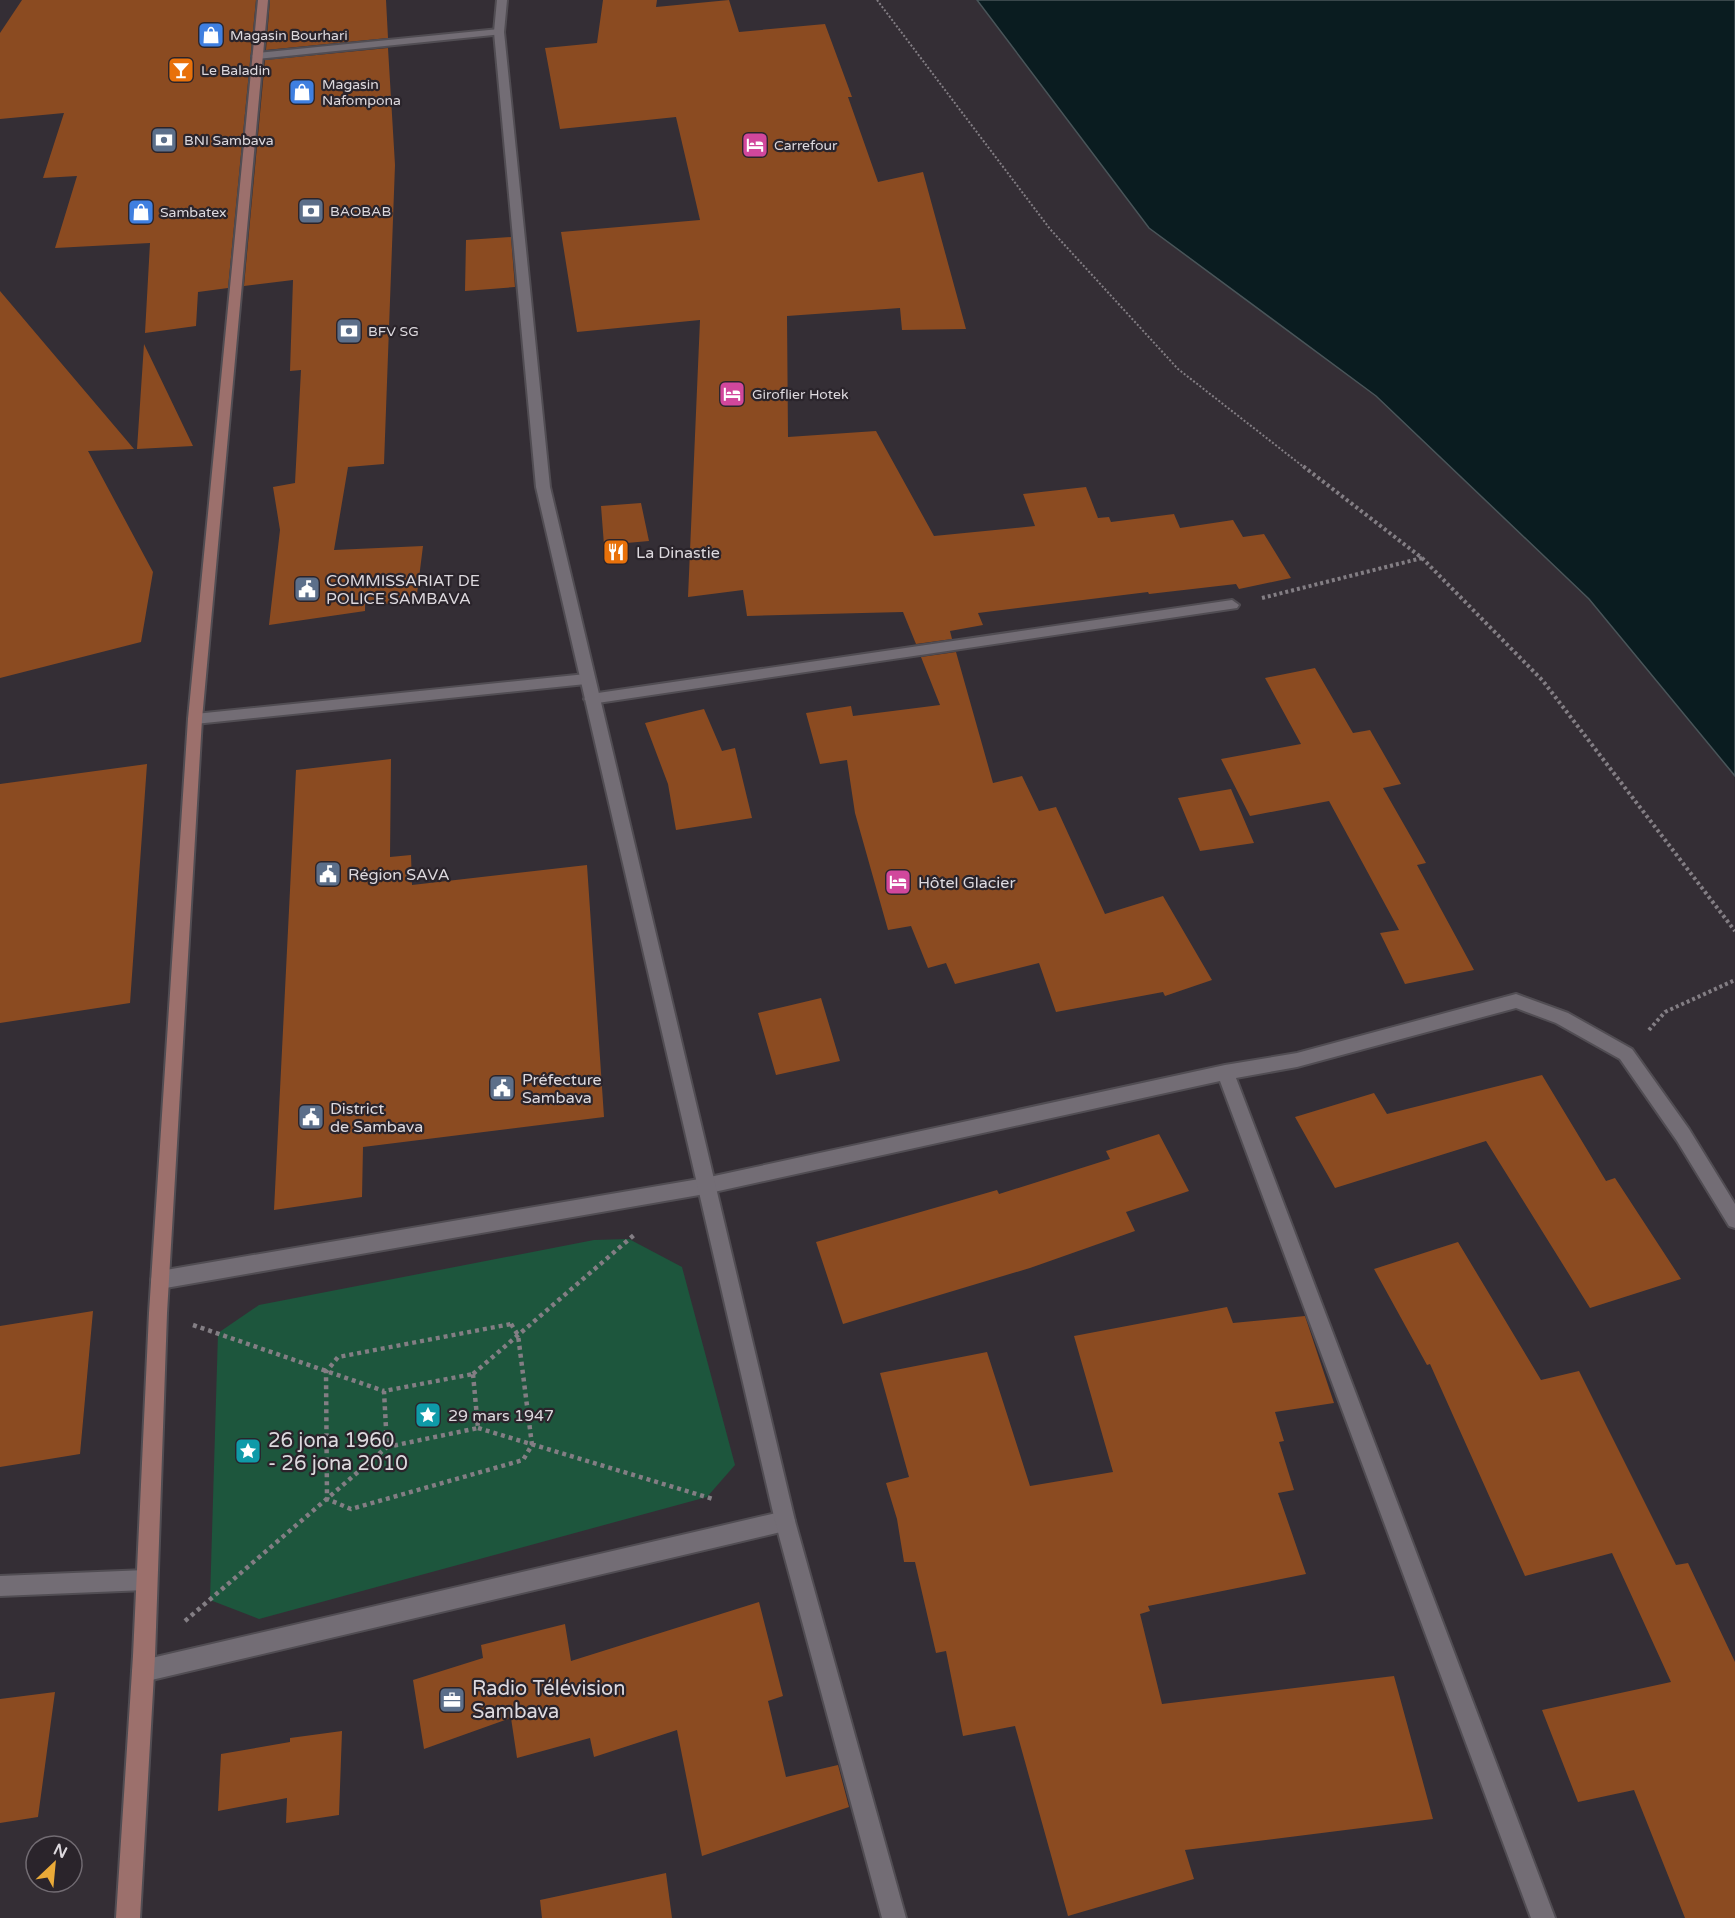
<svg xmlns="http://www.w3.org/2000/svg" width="1735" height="1918" font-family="'Varela Round',sans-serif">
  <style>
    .green { fill: #1d563d }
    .water { fill: #0a1c20; stroke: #495559; stroke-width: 1.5 }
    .building { fill: #8b4b21 }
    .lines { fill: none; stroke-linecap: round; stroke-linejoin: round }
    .service-casing { stroke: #514d53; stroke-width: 4 }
    .minor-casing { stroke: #514d53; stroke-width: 4 }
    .tertiary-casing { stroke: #514d53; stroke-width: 4 }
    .secondary-casing { stroke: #514d53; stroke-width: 4 }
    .path-far2 { stroke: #837e84; stroke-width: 2; stroke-dasharray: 2 2; stroke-linecap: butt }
    .path-far1 { stroke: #837e84; stroke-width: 4; stroke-dasharray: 3 3; stroke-linecap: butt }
    .path { stroke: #837e84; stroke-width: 4.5; stroke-dasharray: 4 4; stroke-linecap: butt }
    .service { fill: #736d75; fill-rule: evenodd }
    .minor { fill: #736d75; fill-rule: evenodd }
    .tertiary { fill: #736d75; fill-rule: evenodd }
    .secondary { fill: #9c706c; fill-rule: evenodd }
    .labels { text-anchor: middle; stroke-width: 4.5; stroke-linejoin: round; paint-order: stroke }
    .far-poi-label { font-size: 14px; fill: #ddd9de; stroke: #2a242b; text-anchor: start }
    .poi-label { font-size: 16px; fill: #ddd9de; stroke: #2a242b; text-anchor: start }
    .near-poi-label { font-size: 20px; fill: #ddd9de; stroke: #2a242b; text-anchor: start }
  </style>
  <rect width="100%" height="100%" fill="#342e35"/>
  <!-- green -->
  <path class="green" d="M 629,1239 L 682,1267 L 735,1465 L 707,1497 L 259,1619 L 210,1600 L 218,1333 L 259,1305 L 594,1240 Z"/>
  <!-- water -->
  <path class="water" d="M 977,0 L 1735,0 L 1735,776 L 1589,599 L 1376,396 L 1149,228 Z"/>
  <!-- building -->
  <path class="building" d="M 22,0 L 256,0 L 228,288 L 198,292 L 196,326 L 145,333 L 150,243 L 55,248 L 77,176 L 43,178 L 64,113 L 0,119 L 0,33 Z
    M 270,0 L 386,0 L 388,38 L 266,50 Z
    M 603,0 L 657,0 L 656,7 L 729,0 L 739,32 L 825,24 L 852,97 L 848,97 L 878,182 L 923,172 L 966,329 L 902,330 L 900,308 L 787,316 L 788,437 L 876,431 L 934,536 L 1035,526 L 1023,494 L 1086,487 L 1098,518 L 1109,517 L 1111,522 L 1174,514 L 1180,528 L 1233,520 L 1243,537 L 1264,534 L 1291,578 L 1239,589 L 1236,584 L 1149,594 L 1148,592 L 978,613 L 983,625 L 950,631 L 952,639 L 916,644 L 903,612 L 747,616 L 743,590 L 688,597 L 700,320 L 577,332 L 561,232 L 700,220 L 676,117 L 560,129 L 545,48 L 597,43 Z
    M 388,48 L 395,165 L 384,464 L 348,467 L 334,550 L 423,546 L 416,602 L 365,605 L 365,611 L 269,625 L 280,530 L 273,487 L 295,483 L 301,370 L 290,371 L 293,280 L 244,286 L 265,60 Z
    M 511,237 L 515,287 L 465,291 L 466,240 Z
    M 0,291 L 134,449 L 88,451 L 153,572 L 141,642 L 0,678 Z
    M 144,344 L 193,446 L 137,449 Z
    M 641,503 L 649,541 L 604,545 L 601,506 Z
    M 956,652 L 993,783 L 1022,776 L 1039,811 L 1056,807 L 1105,914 L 1163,896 L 1212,980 L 1165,996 L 1163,992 L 1056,1012 L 1039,963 L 955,984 L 946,963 L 928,968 L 911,926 L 888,930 L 855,813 L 847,760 L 820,764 L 806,713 L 851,706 L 853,716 L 940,705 L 921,657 Z
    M 1315,668 L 1353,733 L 1370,730 L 1401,784 L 1383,788 L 1426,863 L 1417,865 L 1474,970 L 1405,984 L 1380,933 L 1399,930 L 1329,801 L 1250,816 L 1221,759 L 1301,744 L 1265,678 Z
    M 704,709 L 722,751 L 735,748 L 752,818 L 676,830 L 668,784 L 645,723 Z
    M 391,759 L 390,857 L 411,855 L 412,885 L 587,865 L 604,1117 L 363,1147 L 362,1197 L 274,1210 L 296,770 Z
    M 147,764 L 130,1003 L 0,1023 L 0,784 Z
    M 1231,789 L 1254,843 L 1200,851 L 1178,798 Z
    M 821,998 L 840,1061 L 776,1075 L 758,1013 Z
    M 1542,1075 L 1606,1181 L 1615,1178 L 1681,1279 L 1590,1308 L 1486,1141 L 1335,1188 L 1295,1117 L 1374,1093 L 1387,1114 Z
    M 1159,1134 L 1189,1191 L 1126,1212 L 1135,1231 L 1030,1268 L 843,1324 L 816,1242 L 997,1190 L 999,1194 L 1110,1159 L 1106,1151 Z
    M 1458,1242 L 1541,1380 L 1579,1371 L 1676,1565 L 1688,1563 L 1735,1662 L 1735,1918 L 1685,1918 L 1634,1790 L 1578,1802 L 1542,1710 L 1671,1682 L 1612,1553 L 1525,1576 L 1430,1364 L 1427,1365 L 1374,1269 Z
    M 1227,1307 L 1233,1323 L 1305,1316 L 1334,1403 L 1275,1412 L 1284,1441 L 1279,1442 L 1294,1490 L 1278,1493 L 1306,1574 L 1148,1606 L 1150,1611 L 1140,1614 L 1162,1704 L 1394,1676 L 1433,1819 L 1185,1850 L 1194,1879 L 1068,1916 L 1015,1726 L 963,1736 L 946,1651 L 936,1653 L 915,1562 L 904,1562 L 897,1519 L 886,1483 L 909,1477 L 880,1373 L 987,1352 L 1030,1486 L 1113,1472 L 1074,1336 Z
    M 93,1311 L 80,1454 L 0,1467 L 0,1326 Z
    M 759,1602 L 783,1696 L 768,1701 L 786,1777 L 838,1765 L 849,1807 L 702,1856 L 677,1730 L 594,1757 L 590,1738 L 517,1758 L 511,1718 L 424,1749 L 413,1680 L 483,1658 L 481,1645 L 565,1624 L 571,1661 Z
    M 55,1692 L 38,1817 L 0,1823 L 0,1699 Z
    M 342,1731 L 339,1815 L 286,1823 L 287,1798 L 218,1811 L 221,1754 L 290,1742 L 290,1738 Z
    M 666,1873 L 672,1918 L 542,1918 L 540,1900 Z"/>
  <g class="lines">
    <defs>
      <path id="service" d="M 146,1570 L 153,1573 L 156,1580 L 153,1587 L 146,1590 L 0,1596 L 0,1576 Z"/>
      <path id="minor" d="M 499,29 L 504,32 L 503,34 L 257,59 L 252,56 L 257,53 Z
        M 1232,600 L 1239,605 L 1237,608 L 591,704 L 584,699 L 591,694 Z
        M 586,674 L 593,679 L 586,684 L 195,724 L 188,719 L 195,714 Z
        M 1516,994 L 1568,1013 L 1632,1049 L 1689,1129 L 1735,1204 L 1735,1228 L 1729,1226 L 1677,1141 L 1620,1059 L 1556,1023 L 1516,1008 L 1297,1067 L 1236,1078 L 1555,1918 L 1531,1918 L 1220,1081 L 705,1194 L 160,1289 L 153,1286 L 151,1280 L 153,1274 L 160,1271 L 705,1178 L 1225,1065 L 1297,1053 Z
        M 785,1511 L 792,1514 L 795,1521 L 792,1528 L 785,1531 L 143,1682 L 135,1679 L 132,1671 L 135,1663 L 143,1660 Z"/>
      <path id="tertiary" d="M 497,0 L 507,0 L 504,32 L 550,487 L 795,1521 L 906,1918 L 882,1918 L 775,1521 L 536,487 L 494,32 Z"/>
      <path id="secondary" d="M 258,0 L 268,0 L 202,719 L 167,1313 L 155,1656 L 140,1918 L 116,1918 L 133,1656 L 149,1313 L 188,719 Z"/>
    </defs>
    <!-- service casing -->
    <use href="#service" class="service-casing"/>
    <!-- minor casing -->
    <use href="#minor" class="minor-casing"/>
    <!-- tertiary casing -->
    <use href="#tertiary" class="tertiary-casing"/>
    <!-- secondary casing -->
    <use href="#secondary" class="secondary-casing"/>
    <!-- path-far2 -->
    <path class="path-far2" d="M 877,0 L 1050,229 L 1178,369 L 1305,468"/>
    <!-- path-far1 -->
    <path class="path-far1" d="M 1422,558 L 1543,681 L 1735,931
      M 1262,598 L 1422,558 L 1303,466
      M 1649,1030 L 1665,1012 L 1735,980"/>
    <!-- path -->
    <path class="path" d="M 511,1324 L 518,1335 L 532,1445 L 523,1460 L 351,1509 L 327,1499 L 326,1372 L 338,1357 Z
      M 193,1325 L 384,1391
      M 473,1374 L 478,1428 L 387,1447 L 384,1391 Z
      M 473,1374 L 634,1235
      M 478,1428 L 713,1499
      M 185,1621 L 387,1447"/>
    <!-- service -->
    <use href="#service" class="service"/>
    <!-- minor -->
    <use href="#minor" class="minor"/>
    <!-- tertiary -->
    <use href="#tertiary" class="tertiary"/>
    <!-- secondary -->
    <use href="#secondary" class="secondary"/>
  </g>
  <!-- icons -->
  <defs>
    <symbol id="shop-square" viewBox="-11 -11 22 22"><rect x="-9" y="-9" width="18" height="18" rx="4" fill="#3f7fe0" stroke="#2a242b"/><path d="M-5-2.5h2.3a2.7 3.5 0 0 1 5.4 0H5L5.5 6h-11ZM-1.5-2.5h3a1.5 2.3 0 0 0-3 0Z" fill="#fff"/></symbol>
    <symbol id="bar-square" viewBox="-11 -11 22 22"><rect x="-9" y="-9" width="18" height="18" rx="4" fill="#e8710a" stroke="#2a242b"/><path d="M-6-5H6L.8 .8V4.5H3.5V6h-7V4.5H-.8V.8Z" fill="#fff"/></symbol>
    <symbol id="bank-square" viewBox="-11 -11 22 22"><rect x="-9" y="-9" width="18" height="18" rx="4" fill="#5c6f8a" stroke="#2a242b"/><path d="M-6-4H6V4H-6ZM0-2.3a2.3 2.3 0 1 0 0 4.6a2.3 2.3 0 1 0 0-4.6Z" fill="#fff"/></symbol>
    <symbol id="hotel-square" viewBox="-11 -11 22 22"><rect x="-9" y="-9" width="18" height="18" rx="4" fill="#d1479c" stroke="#2a242b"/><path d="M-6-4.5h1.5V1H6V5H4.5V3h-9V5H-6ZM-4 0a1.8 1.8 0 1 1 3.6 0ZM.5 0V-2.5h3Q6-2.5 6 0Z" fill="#fff"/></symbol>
    <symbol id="restaurant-square" viewBox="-11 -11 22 22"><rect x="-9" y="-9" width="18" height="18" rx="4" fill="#e8710a" stroke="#2a242b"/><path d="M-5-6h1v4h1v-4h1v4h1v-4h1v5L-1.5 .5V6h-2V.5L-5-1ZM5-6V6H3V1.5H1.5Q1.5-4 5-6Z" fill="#fff"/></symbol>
    <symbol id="civic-square" viewBox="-11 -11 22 22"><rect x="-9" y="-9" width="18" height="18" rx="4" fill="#5c6f8a" stroke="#2a242b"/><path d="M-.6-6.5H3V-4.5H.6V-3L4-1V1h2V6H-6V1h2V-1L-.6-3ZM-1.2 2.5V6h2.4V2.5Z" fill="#fff"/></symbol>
    <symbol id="sight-square" viewBox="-11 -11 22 22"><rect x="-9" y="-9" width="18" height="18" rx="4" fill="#0f9aa8" stroke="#2a242b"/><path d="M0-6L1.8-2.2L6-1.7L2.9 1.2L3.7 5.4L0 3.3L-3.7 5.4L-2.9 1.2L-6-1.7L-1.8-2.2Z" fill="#fff"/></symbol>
    <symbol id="office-square" viewBox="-11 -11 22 22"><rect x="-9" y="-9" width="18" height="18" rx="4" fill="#5c6f8a" stroke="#2a242b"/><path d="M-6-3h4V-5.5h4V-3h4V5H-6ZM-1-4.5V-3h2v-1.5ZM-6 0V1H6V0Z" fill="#fff"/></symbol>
  </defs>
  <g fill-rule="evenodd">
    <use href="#shop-square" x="196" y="20" width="30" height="30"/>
    <use href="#bar-square" x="166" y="55" width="30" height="30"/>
    <use href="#shop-square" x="287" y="77" width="30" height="30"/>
    <use href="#bank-square" x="149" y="125" width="30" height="30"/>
    <use href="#hotel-square" x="740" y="130" width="30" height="30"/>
    <use href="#bank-square" x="296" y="196" width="30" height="30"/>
    <use href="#shop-square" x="126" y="197" width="30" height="30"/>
    <use href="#bank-square" x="334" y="316" width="30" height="30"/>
    <use href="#hotel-square" x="717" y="379" width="30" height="30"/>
    <use href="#restaurant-square" x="601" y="537" width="30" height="30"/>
    <use href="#civic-square" x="292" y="574" width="30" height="30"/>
    <use href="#civic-square" x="313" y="859" width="30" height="30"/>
    <use href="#hotel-square" x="883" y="867" width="30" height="30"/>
    <use href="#civic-square" x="487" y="1073" width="30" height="30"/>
    <use href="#civic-square" x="296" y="1102" width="30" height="30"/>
    <use href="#sight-square" x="413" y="1400" width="30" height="30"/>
    <use href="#sight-square" x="233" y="1436" width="30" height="30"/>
    <use href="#office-square" x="437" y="1685" width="30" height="30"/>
  </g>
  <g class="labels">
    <!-- far-poi labels -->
    <g class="far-poi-label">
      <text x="230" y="40">Magasin Bourhari</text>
      <text x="201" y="75">Le Baladin</text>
      <text x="322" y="89">Magasin<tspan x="322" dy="16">Nafompona</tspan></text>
      <text x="184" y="145">BNI Sambava</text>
      <text x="774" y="150">Carrefour</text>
      <text x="330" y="216">BAOBAB</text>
      <text x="160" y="217">Sambatex</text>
      <text x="368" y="336">BFV SG</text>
      <text x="752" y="399">Giroflier Hotek</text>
    </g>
    <!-- poi labels -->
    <g class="poi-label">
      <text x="636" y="558">La Dinastie</text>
      <text x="326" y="586">COMMISSARIAT DE<tspan x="326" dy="18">POLICE SAMBAVA</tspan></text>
      <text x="348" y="880">Région SAVA</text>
      <text x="918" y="888">Hôtel Glacier</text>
      <text x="522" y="1085">Préfecture<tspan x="522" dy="18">Sambava</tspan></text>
      <text x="330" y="1114">District<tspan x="330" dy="18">de Sambava</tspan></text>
      <text x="448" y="1421">29 mars 1947</text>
    </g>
    <!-- near-poi labels -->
    <g class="near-poi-label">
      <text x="268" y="1447">26 jona 1960<tspan x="268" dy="23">- 26 jona 2010</tspan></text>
      <text x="472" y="1695">Radio Télévision<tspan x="472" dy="23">Sambava</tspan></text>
    </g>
  </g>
  <!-- north arrow -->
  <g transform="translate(54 1864) rotate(26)"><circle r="28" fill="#2a242b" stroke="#726c73" stroke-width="1.5"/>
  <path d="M0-4.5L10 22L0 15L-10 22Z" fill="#eaaa38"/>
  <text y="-9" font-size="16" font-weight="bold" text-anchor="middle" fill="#ddd9de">N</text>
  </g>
</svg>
